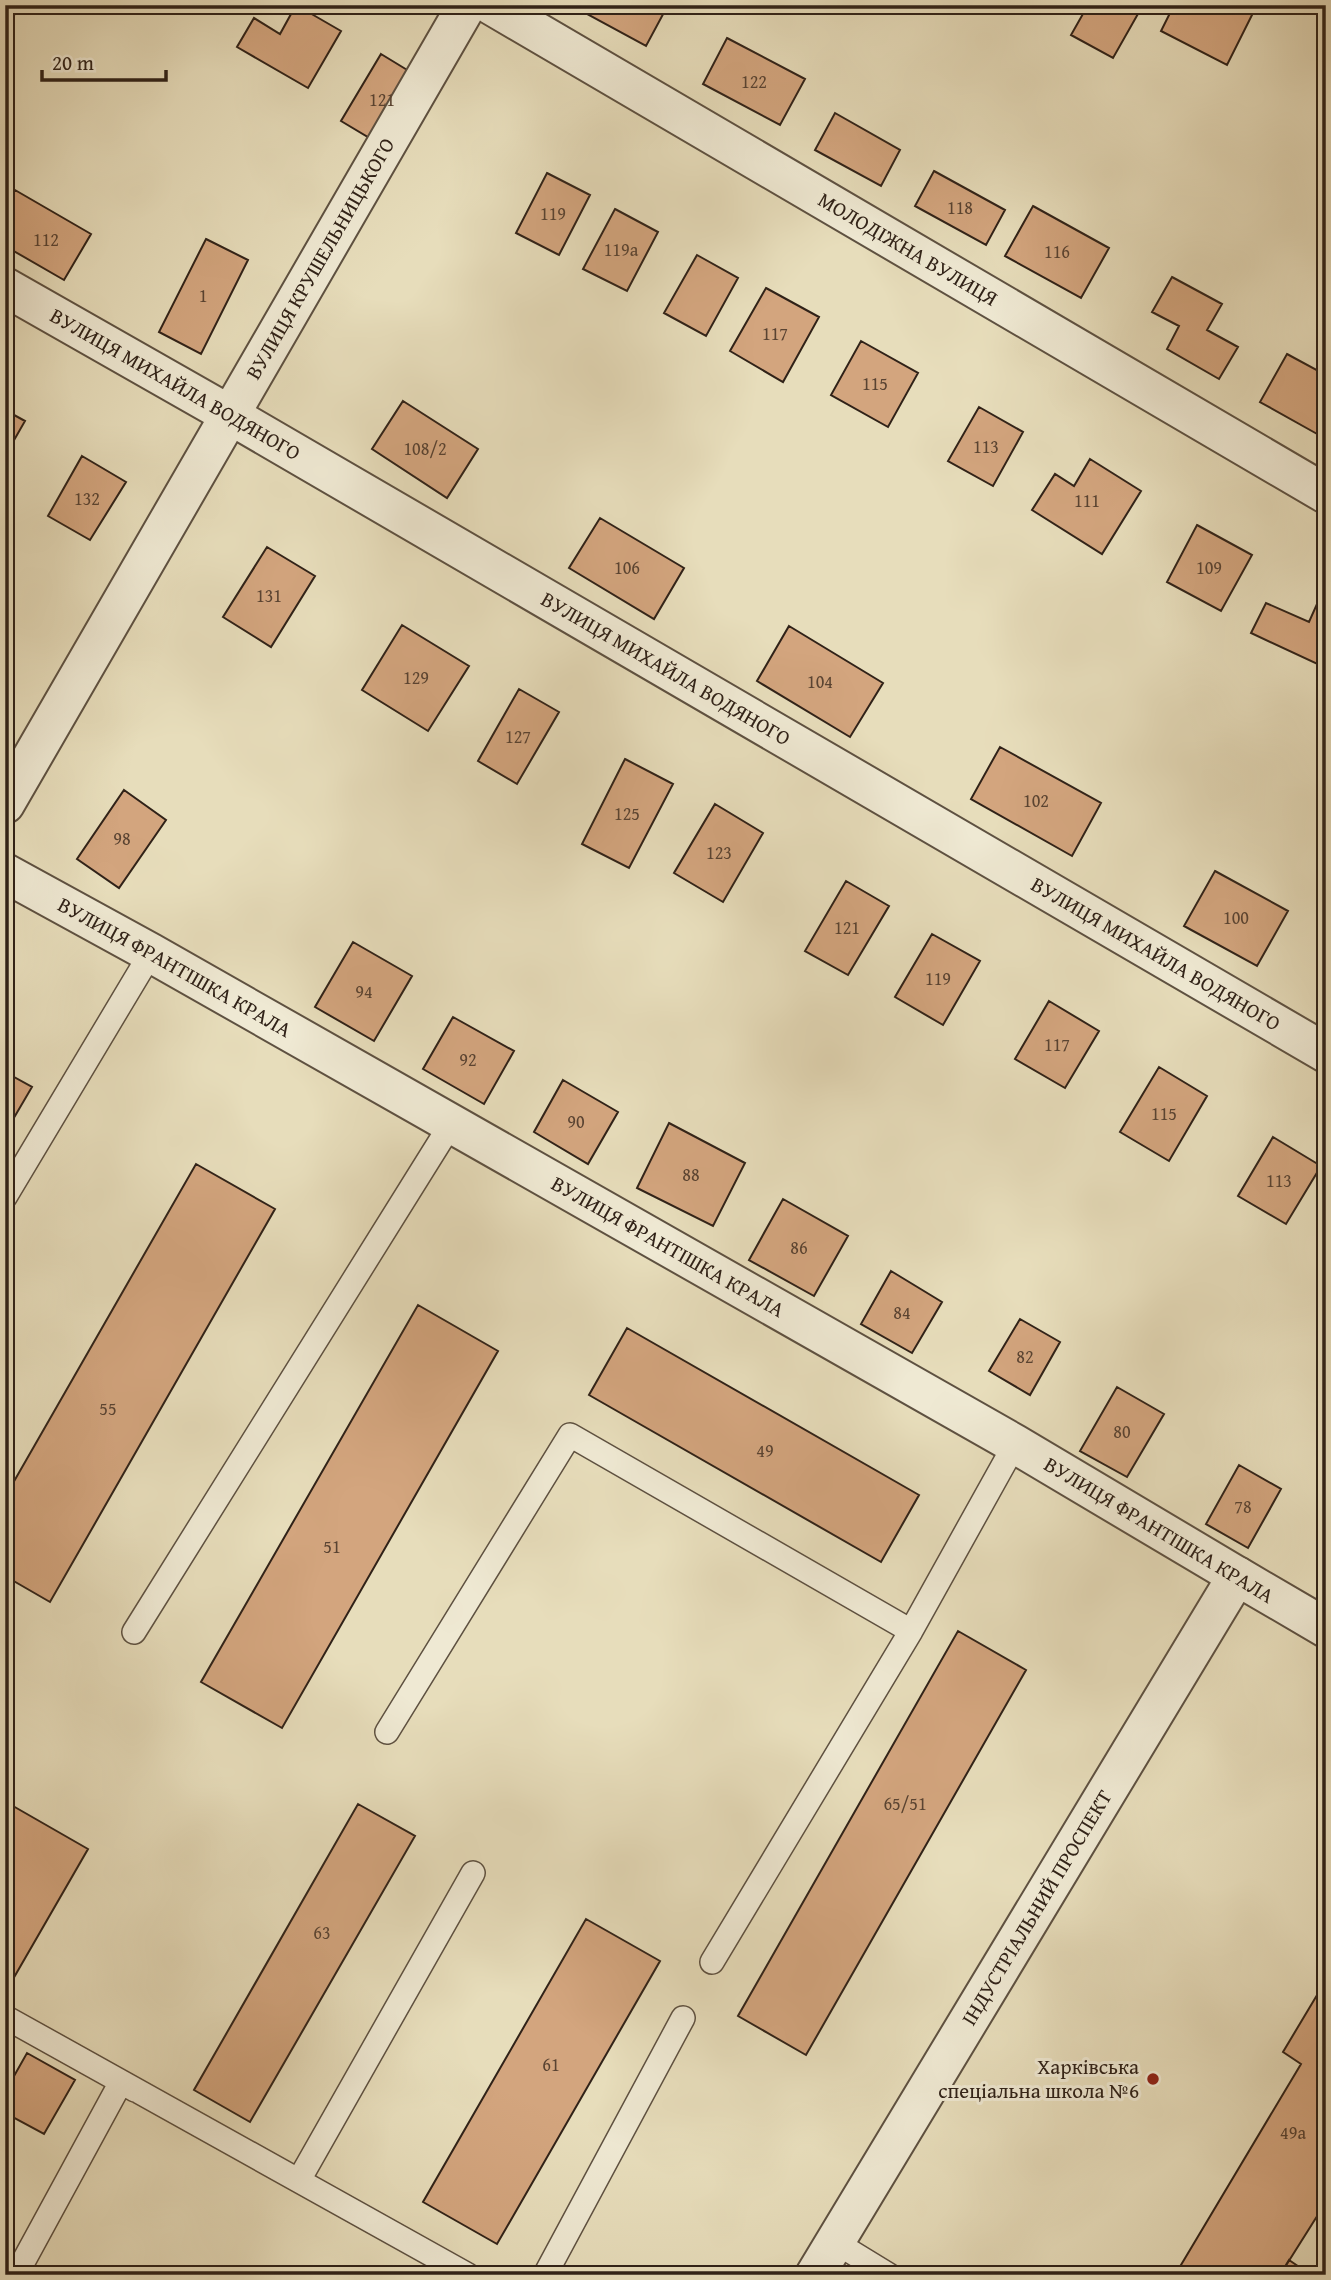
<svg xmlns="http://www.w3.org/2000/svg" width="1331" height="2280" font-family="'Gentium Book Plus',serif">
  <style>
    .building { fill: #d3a57e; stroke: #302218; stroke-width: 2 }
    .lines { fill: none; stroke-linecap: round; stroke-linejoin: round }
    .service-casing { stroke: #5e5141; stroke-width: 26 }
    .minor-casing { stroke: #5e5141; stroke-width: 42 }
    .tertiary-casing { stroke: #5e5141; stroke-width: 42 }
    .service { stroke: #efe9d3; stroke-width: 23 }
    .minor { stroke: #efe9d3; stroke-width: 38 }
    .tertiary { stroke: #efe9d3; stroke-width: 38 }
    .poi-dot { fill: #8f2418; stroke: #efe9d3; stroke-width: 2.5 }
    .labels { text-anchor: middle; stroke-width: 6; stroke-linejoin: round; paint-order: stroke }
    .number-label { font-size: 18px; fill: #594332 }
    .street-label { font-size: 21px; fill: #302218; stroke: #efe9d3 }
    .poi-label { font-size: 21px; fill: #302218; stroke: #efe9d3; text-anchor: end }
  </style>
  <rect width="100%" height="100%" fill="#e7ddbb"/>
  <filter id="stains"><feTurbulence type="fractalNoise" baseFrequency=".00286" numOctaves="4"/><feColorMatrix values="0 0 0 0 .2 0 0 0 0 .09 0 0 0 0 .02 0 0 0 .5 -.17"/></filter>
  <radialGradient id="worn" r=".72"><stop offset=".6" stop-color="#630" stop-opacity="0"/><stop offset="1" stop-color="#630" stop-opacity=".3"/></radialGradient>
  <!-- building -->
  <path class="building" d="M 5,5 L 20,5 L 9,24 L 5,22 Z
    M 296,5 L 341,31 L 308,88 L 237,47 L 254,18 L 280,34 Z
    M 574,5 L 668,5 L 646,46 L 574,7 Z
    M 1088,5 L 1143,5 L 1113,58 L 1071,35 Z
    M 1174,5 L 1257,5 L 1227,65 L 1161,31 Z
    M 727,38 L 805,79 L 780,125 L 703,84 Z
    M 381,54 L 422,79 L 383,146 L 341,121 Z
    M 835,113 L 900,150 L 881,186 L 815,150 Z
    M 934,171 L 1005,210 L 986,245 L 915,206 Z
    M 547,173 L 590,195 L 559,255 L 516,233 Z
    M 15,190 L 91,234 L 64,280 L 5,246 L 5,207 Z
    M 1033,206 L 1109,248 L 1081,298 L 1005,256 Z
    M 615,209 L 658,232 L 627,291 L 583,269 Z
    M 206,239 L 248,260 L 201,354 L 159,332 Z
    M 697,255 L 738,278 L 706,336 L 664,313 Z
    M 1172,277 L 1222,304 L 1207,330 L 1238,347 L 1219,379 L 1167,349 L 1179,326 L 1152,312 Z
    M 766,288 L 819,317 L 783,382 L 730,351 Z
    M 861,341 L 918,373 L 888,427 L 831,395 Z
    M 1287,354 L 1326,375 L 1326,423 L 1319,435 L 1260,402 Z
    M 403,401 L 478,449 L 447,498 L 372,449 Z
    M 979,407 L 1023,432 L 993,486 L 948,461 Z
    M 5,410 L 25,421 L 5,456 Z
    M 82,456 L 126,482 L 90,540 L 48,516 Z
    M 1090,459 L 1141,491 L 1102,554 L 1032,510 L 1055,474 L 1074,486 Z
    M 600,518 L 684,568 L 654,619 L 569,568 Z
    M 1197,525 L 1252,555 L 1221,611 L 1167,582 Z
    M 267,547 L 315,576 L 271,647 L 223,617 Z
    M 1321,595 L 1326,597 L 1326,668 L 1251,633 L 1266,603 L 1309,622 Z
    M 402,625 L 469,666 L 428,731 L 362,690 Z
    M 789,626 L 883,683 L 850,737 L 757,681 Z
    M 519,689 L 559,712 L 517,784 L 478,761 Z
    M 1000,747 L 1101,803 L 1072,856 L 971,799 Z
    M 625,759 L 673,784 L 629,868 L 582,844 Z
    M 124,790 L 166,820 L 119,888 L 77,859 Z
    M 715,804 L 763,833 L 723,902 L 674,873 Z
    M 1215,871 L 1288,911 L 1257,966 L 1184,926 Z
    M 846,881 L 889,906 L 848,975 L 805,951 Z
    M 932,934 L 980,961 L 943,1025 L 895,997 Z
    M 353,942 L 412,976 L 374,1041 L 315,1007 Z
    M 1049,1001 L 1099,1031 L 1065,1088 L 1015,1059 Z
    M 453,1017 L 514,1051 L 484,1104 L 423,1069 Z
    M 1159,1067 L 1207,1096 L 1169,1161 L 1120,1132 Z
    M 5,1072 L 32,1087 L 5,1133 Z
    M 563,1080 L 618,1112 L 588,1164 L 534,1132 Z
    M 669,1123 L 745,1163 L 713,1226 L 637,1188 Z
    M 1273,1137 L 1321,1166 L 1286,1224 L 1238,1196 Z
    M 196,1164 L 275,1209 L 50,1602 L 5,1576 L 5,1497 Z
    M 783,1199 L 848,1236 L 814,1296 L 749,1260 Z
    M 891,1271 L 942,1302 L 912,1353 L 861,1324 Z
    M 418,1305 L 498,1351 L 282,1728 L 201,1682 Z
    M 1020,1319 L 1060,1342 L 1030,1395 L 989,1371 Z
    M 627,1328 L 919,1495 L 881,1562 L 589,1395 Z
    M 1117,1387 L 1164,1414 L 1127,1477 L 1080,1451 Z
    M 1239,1465 L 1281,1489 L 1248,1548 L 1206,1524 Z
    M 958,1631 L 1026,1670 L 806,2055 L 738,2016 Z
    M 358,1804 L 415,1836 L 250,2122 L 194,2090 Z
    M 13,1806 L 88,1849 L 5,1993 L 5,1819 Z
    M 586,1919 L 660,1961 L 497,2244 L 423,2202 Z
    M 1326,1980 L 1326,2202 L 1280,2275 L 1175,2275 L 1301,2064 L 1283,2052 Z
    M 27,2053 L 75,2080 L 44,2134 L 5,2113 L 5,2092 Z
    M 1289,2260 L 1311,2275 L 1280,2275 Z"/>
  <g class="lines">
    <defs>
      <path id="service" d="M 5,1197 L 151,953
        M 134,1632 L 451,1124
        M 387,1732 L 570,1435 L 911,1631
        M 712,1962 L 911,1631 L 1015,1444
        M 5,2017 L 468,2275
        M 299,2180 L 473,1873
        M 835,2242 L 889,2275
        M 16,2275 L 121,2082 L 135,2090
        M 545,2275 L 683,2018"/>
      <g id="minor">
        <path id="s1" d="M 491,5 L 1326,494"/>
        <path id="s2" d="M 5,287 L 230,415 L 1326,1053"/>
        <path id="s3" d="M 5,804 L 467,5"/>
        <path id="s4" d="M 5,873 L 151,953 L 1015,1444 L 1237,1576"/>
      </g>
      <g id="tertiary">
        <path id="s5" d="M 815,2275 L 1237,1576 L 1326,1628"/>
      </g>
    </defs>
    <!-- service casing -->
    <use href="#service" class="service-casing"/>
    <!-- minor casing -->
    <use href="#minor" class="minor-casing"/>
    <!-- tertiary casing -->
    <use href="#tertiary" class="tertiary-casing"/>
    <!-- service -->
    <use href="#service" class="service"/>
    <!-- minor -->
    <use href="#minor" class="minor"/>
    <!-- tertiary -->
    <use href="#tertiary" class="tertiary"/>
  </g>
  <!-- markers -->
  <circle class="poi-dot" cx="1153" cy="2079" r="7"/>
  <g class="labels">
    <!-- number labels -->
    <g class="number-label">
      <text x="754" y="88">122</text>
      <text x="382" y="106">121</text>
      <text x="960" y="214">118</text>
      <text x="553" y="220">119</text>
      <text x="46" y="246">112</text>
      <text x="621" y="256">119а</text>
      <text x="1057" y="258">116</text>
      <text x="203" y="302">1</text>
      <text x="775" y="340">117</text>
      <text x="875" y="390">115</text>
      <text x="986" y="453">113</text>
      <text x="425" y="455">108/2</text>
      <text x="87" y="505">132</text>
      <text x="1087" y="507">111</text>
      <text x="627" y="574">106</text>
      <text x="1209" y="574">109</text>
      <text x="269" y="602">131</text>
      <text x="416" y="684">129</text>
      <text x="820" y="688">104</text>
      <text x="518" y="743">127</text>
      <text x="1036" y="807">102</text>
      <text x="627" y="820">125</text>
      <text x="122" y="845">98</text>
      <text x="719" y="859">123</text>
      <text x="1236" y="924">100</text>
      <text x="847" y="934">121</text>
      <text x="938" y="985">119</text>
      <text x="364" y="998">94</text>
      <text x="1057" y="1051">117</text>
      <text x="468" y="1066">92</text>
      <text x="1164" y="1120">115</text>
      <text x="576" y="1128">90</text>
      <text x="691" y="1181">88</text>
      <text x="1279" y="1187">113</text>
      <text x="799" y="1254">86</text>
      <text x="902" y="1319">84</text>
      <text x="1025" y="1363">82</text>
      <text x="108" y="1415">55</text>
      <text x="1122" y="1438">80</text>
      <text x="765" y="1457">49</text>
      <text x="1243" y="1513">78</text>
      <text x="332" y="1553">51</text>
      <text x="905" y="1810">65/51</text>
      <text x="322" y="1939">63</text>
      <text x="551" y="2071">61</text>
      <text x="1293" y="2139">49а</text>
    </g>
    <!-- street labels -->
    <g class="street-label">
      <text dy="7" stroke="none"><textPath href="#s1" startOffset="483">МОЛОДІЖНА ВУЛИЦЯ</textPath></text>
      <text dy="7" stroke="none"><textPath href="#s3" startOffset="630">ВУЛИЦЯ КРУШЕЛЬНИЦЬКОГО</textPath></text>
      <text dy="7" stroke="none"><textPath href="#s2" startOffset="196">ВУЛИЦЯ МИХАЙЛА ВОДЯНОГО</textPath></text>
      <text dy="7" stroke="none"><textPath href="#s2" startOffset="763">ВУЛИЦЯ МИХАЙЛА ВОДЯНОГО</textPath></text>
      <text dy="7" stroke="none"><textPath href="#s2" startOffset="1330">ВУЛИЦЯ МИХАЙЛА ВОДЯНОГО</textPath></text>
      <text dy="7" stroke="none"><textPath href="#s4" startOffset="194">ВУЛИЦЯ ФРАНТІШКА КРАЛА</textPath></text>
      <text dy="7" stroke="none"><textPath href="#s4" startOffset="761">ВУЛИЦЯ ФРАНТІШКА КРАЛА</textPath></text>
      <text transform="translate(1159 1530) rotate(31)" y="7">ВУЛИЦЯ ФРАНТІШКА КРАЛА</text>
      <text dy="7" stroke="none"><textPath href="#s5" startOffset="429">ІНДУСТРІАЛЬНИЙ ПРОСПЕКТ</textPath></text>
    </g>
    <!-- poi labels -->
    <g class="poi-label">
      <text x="1139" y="2074">Харківська<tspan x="1139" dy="24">спеціальна школа №6</tspan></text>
    </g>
  </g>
  <!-- margin -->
  <rect width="1331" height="2280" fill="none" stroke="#e7ddbb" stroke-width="28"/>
  <rect x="7" y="7" width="1317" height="2266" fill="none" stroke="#302218" stroke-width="3.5"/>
  <rect x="14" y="14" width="1303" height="2252" fill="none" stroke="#302218" stroke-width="2"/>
  <!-- scale -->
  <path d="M42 70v10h124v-10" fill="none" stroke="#302218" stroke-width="3.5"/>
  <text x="52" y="70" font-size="21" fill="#302218" stroke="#efe9d3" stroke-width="5" paint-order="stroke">20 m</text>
  <rect width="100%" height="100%" filter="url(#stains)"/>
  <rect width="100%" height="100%" fill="url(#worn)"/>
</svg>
